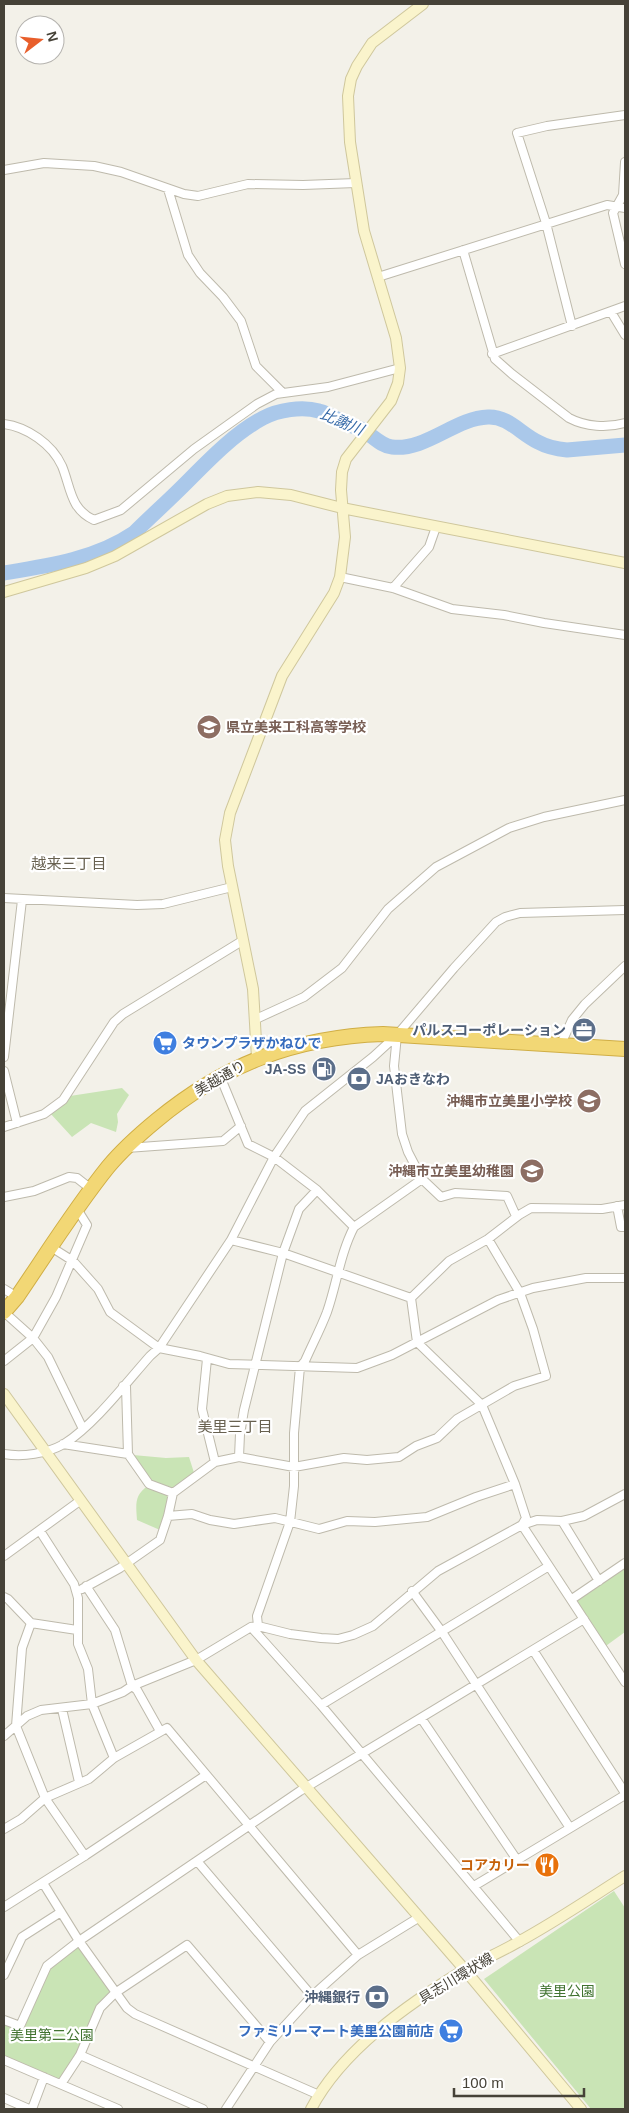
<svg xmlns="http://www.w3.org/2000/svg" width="629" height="2113" font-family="Helvetica,'Noto Sans JP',sans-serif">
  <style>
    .green { fill: #c9e4b5 }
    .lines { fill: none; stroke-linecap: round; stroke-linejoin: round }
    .river { stroke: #aac8ea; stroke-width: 15 }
    .street-casing { stroke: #bebaac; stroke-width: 10 }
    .secondary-casing { stroke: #cfc79c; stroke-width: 12 }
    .highway-casing { stroke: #d0ae45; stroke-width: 16 }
    .street { stroke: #fff; stroke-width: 8 }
    .secondary { stroke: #faf4cc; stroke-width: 10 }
    .highway { stroke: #f2d775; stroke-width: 14 }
    .labels { text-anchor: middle; stroke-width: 4.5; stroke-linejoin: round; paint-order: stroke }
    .education-label { font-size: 14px; font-weight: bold; fill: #785e54; stroke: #fff; text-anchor: end }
    .service-label { font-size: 14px; font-weight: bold; fill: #4e5e75; stroke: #fff; text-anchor: end }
    .shop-label { font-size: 14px; font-weight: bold; fill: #366cbe; stroke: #fff; text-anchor: start }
    .street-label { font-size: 14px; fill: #464238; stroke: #fff }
    .food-label { font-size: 14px; font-weight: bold; fill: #c56008; stroke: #fff; text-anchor: end }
    .park-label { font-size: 14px; fill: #417330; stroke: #fff }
    .water-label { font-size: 15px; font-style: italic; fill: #396ca9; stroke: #fff }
    .neighbourhood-label { font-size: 15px; fill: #686150; stroke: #fff }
  </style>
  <rect width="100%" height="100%" fill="#f3f1e9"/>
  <!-- green -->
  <path class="green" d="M 122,1088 L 129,1095 L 117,1114 L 118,1122 L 116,1132 L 91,1123 L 72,1137 L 50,1113 L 70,1096 Z
    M 133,1455 L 166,1458 L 189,1457 L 196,1479 L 173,1490 L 151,1482 Z
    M 148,1486 L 168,1494 L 165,1514 L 160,1530 L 137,1520 C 136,1505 134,1495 148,1486 Z
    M 625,1563 L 625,1632 L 603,1648 L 572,1599 Z
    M 614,1891 L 625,1908 L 625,2109 L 591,2109 L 484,1979 Z
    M 79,1941 L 115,1993 L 100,2008 L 61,2084 L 4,2060 L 4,2020 L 20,2026 L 47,1966 Z"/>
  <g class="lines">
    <!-- river -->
    <path class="river" d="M 4,573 C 48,566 96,559 134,533 C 150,517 167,502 183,486 C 207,462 233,434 263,418 C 278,410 302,406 319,411 C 328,413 337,419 346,424 C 351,426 358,427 363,430 C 373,436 381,446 392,447 C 426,451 455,418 488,417 C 508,416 521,434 538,442 C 547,447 556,449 567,450 L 625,445"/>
    <defs>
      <path id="street" d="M 625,162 L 623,195 L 613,213 L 625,264
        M 4,170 L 44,163 L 94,166 L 121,172 L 184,194 L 198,196 L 248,184 L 303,185 L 356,183
        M 168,189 L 188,255 L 200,273 L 223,297 L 241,321 L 256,366 L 283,393
        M 463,250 L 495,359 L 512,374 L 569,418 C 586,427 607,428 625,423
        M 378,277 L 607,205 L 625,208
        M 611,312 L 625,335
        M 572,326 L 546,223 L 517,133 L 547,126 L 625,115
        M 492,354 L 625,306
        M 4,424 C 27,427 52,444 62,466 C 71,488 70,509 94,520 L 121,510 L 194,449 L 257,404 L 276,394 L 328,387 L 400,368
        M 340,577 L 393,588 L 452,609 L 504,615 L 544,623 L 625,635
        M 393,588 L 429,547 L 436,527
        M 4,898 L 137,905 L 163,904 L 232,887
        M 256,1019 L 304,997 L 342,968 L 388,909 L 436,867 L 509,828 L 544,817 L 625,800
        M 561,1044 L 572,1020 L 585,1004 L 625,966
        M 4,1057 L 22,900
        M 4,1071 L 17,1123
        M 220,1076 L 248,1144 L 274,1157 L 317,1190 L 354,1227
        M 4,1127 L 44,1114 L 63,1100 L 114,1022 L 123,1014 L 242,941
        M 127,1148 L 223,1141 L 241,1126
        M 422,1179 L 441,1197 L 455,1193 L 507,1196 L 516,1216
        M 4,1197 L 34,1191 L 69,1177 L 77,1178 L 91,1189
        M 617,1206 L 621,1227 L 625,1227
        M 231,1240 L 283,1253 L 411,1298 L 417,1342 L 482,1405 L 515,1484 L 526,1518 L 522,1525 L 625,1682
        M 51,1247 L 73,1261 L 98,1289 L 110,1312 L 159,1348 L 200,1356 L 229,1364 L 357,1368 L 392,1355 L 498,1300 L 533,1288 L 586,1278 L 625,1278
        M 4,1289 L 17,1297
        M 411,1298 L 449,1261 L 488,1239 L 519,1215 L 531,1208 L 602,1209 L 625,1205
        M 4,1312 L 33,1338 L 48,1357 L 83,1429
        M 207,1359 L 202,1409 L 215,1462
        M 4,1361 L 33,1338 L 56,1297 L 87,1225 L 77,1209
        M 123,1386 L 126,1386 L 128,1454 L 149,1484 L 173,1493 L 215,1462 L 239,1457 L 294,1467 L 344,1458 L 367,1460 L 399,1457 L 416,1446 L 437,1438 L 457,1419 L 514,1386 L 546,1376 L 533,1329 L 520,1293 L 488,1239
        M 63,1444 L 128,1454
        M 4,1454 C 23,1457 46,1454 64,1444 C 94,1425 126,1383 150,1356 L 159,1348 L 231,1240 L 274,1157 L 305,1111 L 373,1057 L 397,1035 L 454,968 L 496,922 L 505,917 L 520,913 L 625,910
        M 239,1457 L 240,1434 L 244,1410 L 283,1253 L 299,1209 L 317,1190
        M 168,1516 L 192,1514 L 210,1520 L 234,1524 L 275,1518 L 319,1529 L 347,1521 L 375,1522 L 427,1517 L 476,1497 L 515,1484
        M 562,1521 L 599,1581
        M 40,1531 L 74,1584 L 78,1598 L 78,1644 L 88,1669 L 92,1704 L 114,1758
        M 4,1556 L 81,1500
        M 86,1586 L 115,1630 L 132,1686 L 137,1690 L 160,1731
        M 82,1589 L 120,1568 L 160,1540 L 168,1516 L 173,1493
        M 412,1591 L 442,1632 L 570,1828
        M 4,1597 L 8,1599 L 31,1623 L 77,1630
        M 572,1599 L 625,1563
        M 31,1623 L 22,1648 L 16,1726 L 45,1798 L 85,1856
        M 258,1626 L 290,1634 L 321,1638 L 338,1639 L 353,1635 L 373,1626 L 438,1571 L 522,1525 L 537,1520 L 562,1521 L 584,1516 L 625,1494
        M 251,1627 L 321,1705 L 520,1942
        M 533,1650 L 625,1793
        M 321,1705 L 549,1566
        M 62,1709 L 79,1782
        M 421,1718 L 517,1860
        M 4,1736 L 27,1716 L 41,1710 L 92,1704 L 123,1692 L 132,1686 L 196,1660 L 251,1627 L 258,1626 L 257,1616 L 290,1522 L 294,1486 L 294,1433 L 300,1367 L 305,1361 C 312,1345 321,1328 327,1312 C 337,1283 340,1254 354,1227 L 422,1179 L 408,1152 L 402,1134 L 394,1066 L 397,1035
        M 4,1829 L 21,1819 L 45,1798 L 89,1779 L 114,1758 L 167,1728 L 358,1955
        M 197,1861 L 312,1996
        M 43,1883 L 79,1941 L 127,2008 L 135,2014 L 319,2095
        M 474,1886 L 625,1795
        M 4,1907 L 86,1855 L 206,1775
        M 4,1975 L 22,1937 L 61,1912
        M 4,2020 L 20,2026 L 47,1966 L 79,1941 L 300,1791 L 584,1619
        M 80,2055 L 203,2109
        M 4,2060 L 118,2109
        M 61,2084 L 80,2055 L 100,2008 L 115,1993 L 187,1945 L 270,2042
        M 4,2098 L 29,2109
        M 32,2109 L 44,2077
        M 226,2109 L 270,2042 L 312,1996 L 358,1955 L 418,1918"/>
      <path id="secondary" d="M 4,592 L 86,568 L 115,556 L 207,504 L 227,496 L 258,492 L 291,495 L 342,508 L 625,563
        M 257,1058 L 253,989 L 228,866 L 225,840 L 230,813 L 282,676 L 334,593 L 340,577 L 345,537 L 341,490 L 342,472 L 346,459 L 391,401 L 398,383 L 400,368 L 396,338 L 364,231 L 350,142 L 348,96 L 351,79 L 357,66 L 372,43 L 423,4
        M 4,1394 L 196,1660 L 465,1970 L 581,2109
        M 311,2109 C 342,2050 408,2004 464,1970 C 482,1960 501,1952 518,1942 C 555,1922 590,1898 625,1876"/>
      <path id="highway" d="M 4,1312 L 17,1297 C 47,1253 75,1208 108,1167 C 123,1149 140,1134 157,1120 C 225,1064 295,1037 383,1034 L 625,1049"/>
    </defs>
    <!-- street casing -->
    <use href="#street" class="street-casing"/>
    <!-- secondary casing -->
    <use href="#secondary" class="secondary-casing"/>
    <!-- highway casing -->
    <use href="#highway" class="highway-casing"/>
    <!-- street -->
    <use href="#street" class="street"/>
    <!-- secondary -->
    <use href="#secondary" class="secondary"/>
    <!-- highway -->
    <use href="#highway" class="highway"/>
  </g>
  <!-- icons -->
  <defs>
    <symbol id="school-disc" viewBox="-11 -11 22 22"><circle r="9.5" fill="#8d6e63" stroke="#fff"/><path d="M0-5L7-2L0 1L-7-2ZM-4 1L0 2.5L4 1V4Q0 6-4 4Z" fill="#fff"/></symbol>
    <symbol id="office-disc" viewBox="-11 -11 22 22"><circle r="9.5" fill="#5c6f8a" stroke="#fff"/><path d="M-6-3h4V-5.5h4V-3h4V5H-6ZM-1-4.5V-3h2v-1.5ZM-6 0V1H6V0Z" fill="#fff"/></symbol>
    <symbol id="supermarket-disc" viewBox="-11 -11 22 22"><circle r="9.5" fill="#3f7fe0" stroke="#fff"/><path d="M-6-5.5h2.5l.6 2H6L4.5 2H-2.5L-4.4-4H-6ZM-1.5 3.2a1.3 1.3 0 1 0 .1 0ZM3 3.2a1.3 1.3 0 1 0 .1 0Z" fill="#fff"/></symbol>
    <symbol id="fuel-disc" viewBox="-11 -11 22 22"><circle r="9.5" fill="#5c6f8a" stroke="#fff"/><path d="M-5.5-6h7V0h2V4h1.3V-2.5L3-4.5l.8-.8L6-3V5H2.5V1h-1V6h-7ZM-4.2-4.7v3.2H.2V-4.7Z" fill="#fff"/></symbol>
    <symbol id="bank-disc" viewBox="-11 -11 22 22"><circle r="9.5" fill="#5c6f8a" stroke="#fff"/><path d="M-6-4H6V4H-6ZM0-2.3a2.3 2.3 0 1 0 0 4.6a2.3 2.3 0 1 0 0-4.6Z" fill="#fff"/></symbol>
    <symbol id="restaurant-disc" viewBox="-11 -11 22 22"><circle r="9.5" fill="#e8710a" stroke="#fff"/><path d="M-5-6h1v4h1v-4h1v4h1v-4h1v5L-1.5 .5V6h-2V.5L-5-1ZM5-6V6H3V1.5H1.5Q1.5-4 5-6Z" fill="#fff"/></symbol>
  </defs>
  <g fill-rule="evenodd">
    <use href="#school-disc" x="195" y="713" width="28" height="28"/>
    <use href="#office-disc" x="570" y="1016" width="28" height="28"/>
    <use href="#supermarket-disc" x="151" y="1029" width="28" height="28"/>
    <use href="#fuel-disc" x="310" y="1055" width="28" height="28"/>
    <use href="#bank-disc" x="345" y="1065" width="28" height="28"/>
    <use href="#school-disc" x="575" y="1087" width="28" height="28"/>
    <use href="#school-disc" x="518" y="1157" width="28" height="28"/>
    <use href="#restaurant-disc" x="533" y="1851" width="28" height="28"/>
    <use href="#bank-disc" x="363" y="1983" width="28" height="28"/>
    <use href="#supermarket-disc" x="437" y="2017" width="28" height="28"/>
  </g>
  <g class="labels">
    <!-- education labels -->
    <g class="education-label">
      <text x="226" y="732" text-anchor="start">県立美来工科高等学校</text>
      <text x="572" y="1106">沖縄市立美里小学校</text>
      <text x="514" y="1176">沖縄市立美里幼稚園</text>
    </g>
    <!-- service labels -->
    <g class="service-label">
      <text x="566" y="1035">パルスコーポレーション</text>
      <text x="306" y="1074">JA-SS</text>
      <text x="376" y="1084" text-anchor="start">JAおきなわ</text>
      <text x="360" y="2002">沖縄銀行</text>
    </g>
    <!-- shop labels -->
    <g class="shop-label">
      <text x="182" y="1048">タウンプラザかねひで</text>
      <text x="434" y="2036" text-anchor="end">ファミリーマート美里公園前店</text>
    </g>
    <!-- street labels -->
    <g class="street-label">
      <text transform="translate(220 1078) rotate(-30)" y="5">美越通り</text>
      <text transform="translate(456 1978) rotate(-31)" y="5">具志川環状線</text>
    </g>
    <!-- food labels -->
    <g class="food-label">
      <text x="530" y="1870">コアカリー</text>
    </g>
    <!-- park labels -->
    <g class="park-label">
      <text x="567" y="1996">美里公園</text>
      <text x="52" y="2040">美里第二公園</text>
    </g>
    <!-- water labels -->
    <g class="water-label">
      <text transform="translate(342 422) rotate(23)" y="5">比謝川</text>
    </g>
    <!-- neighbourhood labels -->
    <g class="neighbourhood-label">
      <text x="69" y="869">越来三丁目</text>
      <text x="235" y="1432">美里三丁目</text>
    </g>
  </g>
  <!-- border -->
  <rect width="629" height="2113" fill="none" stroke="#464238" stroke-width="10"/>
  <!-- north arrow -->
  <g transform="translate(40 40) rotate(74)"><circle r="24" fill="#ffffff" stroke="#b5b3af"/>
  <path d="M0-4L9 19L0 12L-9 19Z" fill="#e85e2b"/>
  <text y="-8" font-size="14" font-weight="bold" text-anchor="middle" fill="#464238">N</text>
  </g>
  <!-- scale -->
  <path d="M454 2088v8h130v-8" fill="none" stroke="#464238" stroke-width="2.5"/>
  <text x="462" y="2088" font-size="15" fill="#464238" stroke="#ffffff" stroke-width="4" paint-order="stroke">100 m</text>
</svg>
